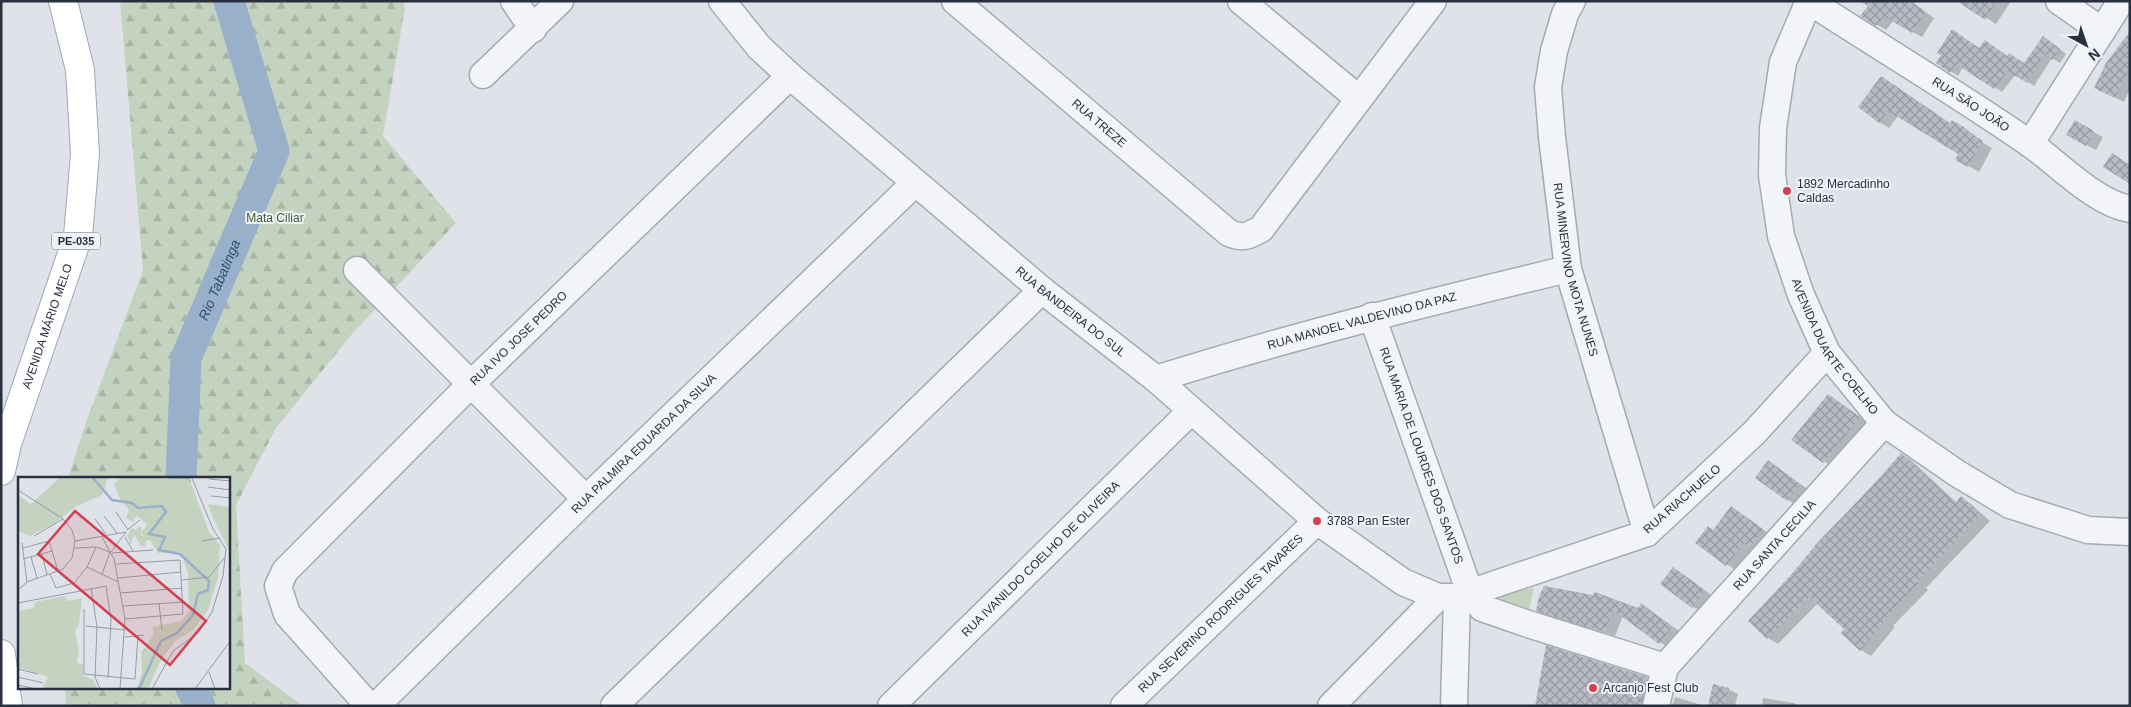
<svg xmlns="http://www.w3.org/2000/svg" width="2131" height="707" font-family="Helvetica,sans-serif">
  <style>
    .forest { fill: url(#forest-firs) }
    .park { fill: #c4d3c0 }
    .shadow { fill: #0003 }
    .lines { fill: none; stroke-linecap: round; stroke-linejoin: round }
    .river { stroke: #99b0ca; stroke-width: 31 }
    .building { fill: url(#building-cross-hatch) }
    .minor-casing { stroke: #a4aab3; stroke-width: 29 }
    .major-casing { stroke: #9ea7b5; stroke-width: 30 }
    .minor { stroke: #f2f4f7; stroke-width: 26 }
    .major { stroke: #fff; stroke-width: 28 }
    .poi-dot { fill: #d14153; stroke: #eff2f6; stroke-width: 2 }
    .labels { text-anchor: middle; stroke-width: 4; stroke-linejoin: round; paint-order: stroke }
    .shield { fill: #eff2f6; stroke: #646a77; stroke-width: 1 }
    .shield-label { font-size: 11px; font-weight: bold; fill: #283040 }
    .street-label { font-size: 12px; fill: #283040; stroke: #eff2f6 }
    .poi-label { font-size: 12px; fill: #283040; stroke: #eff2f6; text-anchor: start }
    .park-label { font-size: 12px; fill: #3b5c34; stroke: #eff2f6 }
    .water-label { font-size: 14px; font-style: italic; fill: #314e75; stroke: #eff2f6 }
    .inset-river { fill: none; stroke: #99b0ca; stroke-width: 2.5 }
    .inset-road { fill: none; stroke: #969ba5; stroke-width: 1 }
    .view { fill: #d14153; fill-opacity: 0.15; stroke: #d14153; stroke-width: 2.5 }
    .inset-edge { fill: none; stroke: #283040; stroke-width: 2.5 }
  </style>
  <defs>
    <pattern id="forest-firs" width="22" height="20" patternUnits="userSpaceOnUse" patternTransform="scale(1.25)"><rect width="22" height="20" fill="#c4d3c0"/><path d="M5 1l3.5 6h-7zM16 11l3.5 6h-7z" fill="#a8b5a6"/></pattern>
    <pattern id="building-cross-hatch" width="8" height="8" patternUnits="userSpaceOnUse" patternTransform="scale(1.25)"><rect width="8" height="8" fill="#b6bcc6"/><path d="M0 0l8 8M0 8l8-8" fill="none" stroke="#9499a2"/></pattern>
  </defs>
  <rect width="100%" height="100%" fill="#dfe3e9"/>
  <!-- forest -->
  <path class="forest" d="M 120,1 L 403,1 L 405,8 L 383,136 L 456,223 L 352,334 L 276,428 L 236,505 L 245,663 L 303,706 L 66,706 L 65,688 L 229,688 L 229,478 L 68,478 L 86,422 L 143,270 Z"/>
  <!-- park -->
  <path class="park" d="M 1534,588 L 1528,615 L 1504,611 L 1500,594 Z"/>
  <!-- shadow -->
  <path class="shadow" d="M 1910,1 L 1934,18 L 1922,37 L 1893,21 L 1886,30 L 1862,16 Z
    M 1959,1 L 2011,1 L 1996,24 Z
    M 2130,32 L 2130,89 L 2124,102 L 2104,92 Z
    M 2051,42 L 2066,54 L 2060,63 L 2052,58 L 2034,86 L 2016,74 L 2002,92 L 1963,67 L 1958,76 L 1937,63 L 1980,49 L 2008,57 L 2024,64 Z
    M 1881,77 L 1951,124 L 1963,127 L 1976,136 L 1975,138 L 1992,148 L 1979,172 L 1956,159 L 1960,154 L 1898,116 L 1889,128 L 1879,122 Z
    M 2075,122 L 2103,137 L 2096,150 L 2068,135 Z
    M 1828,395 L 1869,423 L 1834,468 L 1793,440 Z
    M 1901,454 L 1911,460 L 1957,503 L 1961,498 L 1971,504 L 1990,521 L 1926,588 L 1928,590 L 1893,626 L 1895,627 L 1871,656 L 1861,650 L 1842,633 L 1846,629 L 1818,603 L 1778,644 L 1768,638 L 1749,621 Z
    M 1769,462 L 1809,490 L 1798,506 L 1788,500 Z
    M 1741,514 L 1772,536 L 1737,571 L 1696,543 Z
    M 1674,568 L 1714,597 L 1703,612 L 1693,607 Z
    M 1594,596 L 1651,611 L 1682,633 L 1670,649 L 1623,616 L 1615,636 L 1547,616 L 1537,610 Z
    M 1547,647 L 1647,678 L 1667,690 L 1663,706 L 1536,706 Z
    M 1728,689 L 1738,694 L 1735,705 L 1737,706 L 1709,706 Z
    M 1675,697 L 1705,706 L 1672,706 Z
    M 1763,698 L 1794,703 L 1799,706 L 1762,706 Z"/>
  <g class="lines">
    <!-- river -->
    <g class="river">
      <path id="s1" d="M 181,478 L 186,358 L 274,151 L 229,1"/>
      <path d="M 191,688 L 200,706"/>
    </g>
  </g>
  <!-- building -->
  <path class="building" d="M 1860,1 L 1911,1 L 1926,12 L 1912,33 L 1884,16 L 1876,26 L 1860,16 L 1868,6 Z
    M 1957,1 L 1997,1 L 1985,20 Z
    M 1952,29 L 1979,48 L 1985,40 L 2007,56 L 2009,53 L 2024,63 L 2043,36 L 2060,49 L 2052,60 L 2044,54 L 2027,83 L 2008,71 L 1994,89 L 1956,64 L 1950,73 L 1936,63 L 1941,55 L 1937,53 Z
    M 2130,31 L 2130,68 L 2115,98 L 2094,88 L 2106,63 Z
    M 1881,76 L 1950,123 L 1952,120 L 1967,129 L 1966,131 L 1983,141 L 1968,167 L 1955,160 L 1958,154 L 1888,111 L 1879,123 L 1858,107 Z
    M 2075,120 L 2094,131 L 2086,146 L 2066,135 Z
    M 2112,153 L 2130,165 L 2130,184 L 2103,167 Z
    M 1828,394 L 1860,417 L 1823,463 L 1791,440 Z
    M 1901,453 L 1955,503 L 1961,496 L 1981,514 L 1917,582 L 1919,583 L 1884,620 L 1885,621 L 1860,651 L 1841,633 L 1844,629 L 1809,597 L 1767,639 L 1748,621 L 1791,575 L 1818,542 L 1877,481 Z
    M 1768,460 L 1800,484 L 1787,501 L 1755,478 Z
    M 1731,506 L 1763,529 L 1750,547 L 1744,543 L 1726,566 L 1695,543 L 1708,526 L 1713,530 Z
    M 1673,567 L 1705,590 L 1692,608 L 1660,584 Z
    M 1544,586 L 1593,595 L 1595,592 L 1638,608 L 1641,603 L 1672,627 L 1659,644 L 1613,610 L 1605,632 L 1536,611 L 1539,596 Z
    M 1546,645 L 1647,677 L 1641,706 L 1535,706 Z
    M 1713,684 L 1729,688 L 1724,706 L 1708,706 Z"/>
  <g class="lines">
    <defs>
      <g id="minor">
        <path d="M 514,1 L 533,29"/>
        <path id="s2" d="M 722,1 L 759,47 L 790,76 L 1042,290 L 1156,379 L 1317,521 L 1403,582 L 1438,597 L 1457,597 L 1647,533 L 1754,433 L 1827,353"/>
        <path id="s3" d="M 955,1 L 1229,233 C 1243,239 1248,236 1261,229 L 1433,1"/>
        <path d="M 1241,1 L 1359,99"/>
        <path id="s4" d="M 1572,1 L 1565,14 L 1554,51 L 1548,87 L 1552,137 L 1568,269 L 1647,533"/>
        <path id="s5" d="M 1809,1 L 1783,62 L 1773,128 L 1772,175 L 1781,236 L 1801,295 L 1827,353 L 1884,423 L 1958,474 L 2010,505 L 2088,530 L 2130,532"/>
        <path id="s6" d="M 1809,1 C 1883,49 1958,94 2029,143 C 2059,164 2095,203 2130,209"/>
        <path d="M 2059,1 L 2102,31"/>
        <path d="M 483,75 L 560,1"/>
        <path d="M 2030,144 L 2121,1"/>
        <path d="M 357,270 L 586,499"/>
        <path id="s7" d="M 1372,316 L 1470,593 L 1482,608 L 1528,624 L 1665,667"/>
        <path id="s8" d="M 1156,379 C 1292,336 1430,302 1568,269"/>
        <path id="s9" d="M 369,706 L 287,614 L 278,586 L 285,571 L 470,385 L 790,76"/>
        <path id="s10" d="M 376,706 L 586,499 L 915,183"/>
        <path d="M 614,706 L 1042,290"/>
        <path id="s11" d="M 891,706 L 1191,411"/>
        <path id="s12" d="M 1124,706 L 1317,521"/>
        <path d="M 1331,706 L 1438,597"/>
        <path d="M 1454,706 L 1457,597"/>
        <path id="s13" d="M 1656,706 L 1665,667 L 1884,423"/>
      </g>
      <g id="major">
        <path id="s14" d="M 1,471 L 7,444 L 78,236 L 85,154 L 80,70 L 63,1"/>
        <path d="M 1,654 L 8,706"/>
      </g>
    </defs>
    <!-- minor casing -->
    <use href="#minor" class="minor-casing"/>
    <!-- major casing -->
    <use href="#major" class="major-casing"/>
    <!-- minor -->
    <use href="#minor" class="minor"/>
    <!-- major -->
    <use href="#major" class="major"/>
  </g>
  <!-- markers -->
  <g class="poi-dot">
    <circle cx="1787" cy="191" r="5"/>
    <circle cx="1317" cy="521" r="5"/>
    <circle cx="1593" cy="688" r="5"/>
  </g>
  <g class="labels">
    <!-- shield labels -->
    <rect class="shield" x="52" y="232.5" width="48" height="17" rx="4"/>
    <g class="shield-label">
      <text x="76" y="245">PE-035</text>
    </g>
    <!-- street labels -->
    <g class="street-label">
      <text dy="4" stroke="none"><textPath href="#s6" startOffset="192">RUA SÃO JOÃO</textPath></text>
      <text dy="4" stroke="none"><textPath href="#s3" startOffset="189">RUA TREZE</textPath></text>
      <text dy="4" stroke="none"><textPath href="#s4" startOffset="275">RUA MINERVINO MOTA NUNES</textPath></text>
      <text dy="4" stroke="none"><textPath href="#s2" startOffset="468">RUA BANDEIRA DO SUL</textPath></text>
      <text dy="4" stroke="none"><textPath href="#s8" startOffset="214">RUA MANOEL VALDEVINO DA PAZ</textPath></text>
      <text dy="4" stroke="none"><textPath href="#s14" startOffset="152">AVENIDA MÁRIO MELO</textPath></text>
      <text dy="4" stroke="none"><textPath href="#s9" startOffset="499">RUA IVO JOSE PEDRO</textPath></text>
      <text dy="4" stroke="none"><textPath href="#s5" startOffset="366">AVENIDA DUARTE COELHO</textPath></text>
      <text dy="4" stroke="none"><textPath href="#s10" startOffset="375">RUA PALMIRA EDUARDA DA SILVA</textPath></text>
      <text dy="4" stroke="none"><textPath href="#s7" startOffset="148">RUA MARIA DE LOURDES DOS SANTOS</textPath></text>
      <text transform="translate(1682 499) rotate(-41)" y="4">RUA RIACHUELO</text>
      <text dy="4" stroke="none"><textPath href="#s13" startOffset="204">RUA SANTA CECILIA</textPath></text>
      <text dy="4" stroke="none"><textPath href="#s11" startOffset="210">RUA IVANILDO COELHO DE OLIVEIRA</textPath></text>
      <text dy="4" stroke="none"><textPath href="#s12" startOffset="134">RUA SEVERINO RODRIGUES TAVARES</textPath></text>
    </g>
    <!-- poi labels -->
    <g class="poi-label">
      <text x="1797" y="188">1892 Mercadinho<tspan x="1797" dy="14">Caldas</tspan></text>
      <text x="1327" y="525">3788 Pan Ester</text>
      <text x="1603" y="692">Arcanjo Fest Club</text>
    </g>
    <!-- park labels -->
    <g class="park-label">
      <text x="275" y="222">Mata Ciliar</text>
    </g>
    <!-- water labels -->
    <g class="water-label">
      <text dy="5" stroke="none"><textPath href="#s1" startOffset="205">Rio Tabatinga</textPath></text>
    </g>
  </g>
  <!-- overview -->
  <g transform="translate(18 477)">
    <rect width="212" height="212" fill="#dfe3e9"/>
    <path d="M 41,1 L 90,1 L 84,18 L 57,30 L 37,46 L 12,59 L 0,54 L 0,18 L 13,27 ZM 102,1 L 171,1 L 191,55 L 202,68 L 200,100 L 190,133 L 175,153 L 157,164 L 142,185 L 130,212 L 118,212 L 124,196 L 123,175 L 135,159 L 135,150 L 163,144 L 171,134 L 170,97 L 163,75 L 140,76 L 132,63 L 128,63 L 127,70 L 123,69 L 116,57 L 113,68 L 109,58 L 114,51 L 117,53 L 123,49 L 124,58 L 127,62 L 124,55 L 129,48 L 119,38 L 115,45 L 108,41 L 111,33 L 102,22 L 96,7 ZM 190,27 L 212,30 L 212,75 L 195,41 ZM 47,119 L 50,124 L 64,121 L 61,147 L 57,154 L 61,173 L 59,186 L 65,187 L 65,198 L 75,203 L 80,212 L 24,212 L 30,200 L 0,190 L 0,134 L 16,131 L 17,125 Z" fill="#c4d3c0"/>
    <path class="inset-river" d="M 75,1 L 94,23 L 114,26 L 120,31 L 144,29 L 148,35 L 131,57 L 147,60 L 141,73 L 162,77 L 191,104 L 190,113 L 180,117 L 175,138 L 159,156 L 143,164 L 121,212"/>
    <path class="inset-road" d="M 152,1 L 170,1 L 173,5M 191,2 L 213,4M 190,10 L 213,13M 0,13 L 45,42 L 54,53 L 57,64 L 54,81 L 45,92 L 9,105 L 0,113M 193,19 L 213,21M 98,35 L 110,53M 86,39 L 99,56M 77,42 L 88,57M 109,53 L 122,43M 16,59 L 45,42M 84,60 L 96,82 L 107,142 L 102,212M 107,60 L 115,74M 57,64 L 108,55M 184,64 L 202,61M 4,66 L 9,105M 0,71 L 0,102M 5,71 L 31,64 L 40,94M 57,71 L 78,70 L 92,75M 93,75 L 108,55M 94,76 L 135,73M 24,77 L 29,98M 13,80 L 19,101M 5,82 L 34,74M 98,87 L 162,83 L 165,137 L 107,142M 69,90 L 100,105M 32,97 L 38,111 L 56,106 L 69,90 L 78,70M 84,97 L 92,75M 100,101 L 163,95M 164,103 L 191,100 L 207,80M 73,111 L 79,150 L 77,200 L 82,212M 102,116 L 165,111M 0,126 L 88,109 L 93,143 L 90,201M 141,127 L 144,153M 105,129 L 166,125M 66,132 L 66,197 L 117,202 L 120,158M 68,149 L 107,153M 107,160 L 126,158M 0,192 L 20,197M 191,195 L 197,212M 0,200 L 25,206M 0,208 L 18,212M 134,212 L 155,174 L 180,156 L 194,135 L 205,99 L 208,72 L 195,52 L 174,1M 177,212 L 213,163"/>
    <path class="view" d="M 57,34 L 188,144 L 152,188 L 20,77 Z"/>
    <rect width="212" height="212" class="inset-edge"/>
  </g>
  <!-- border -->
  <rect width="2131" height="707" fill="none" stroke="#283040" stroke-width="5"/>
  <!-- north arrow -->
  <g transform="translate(2086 45) rotate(140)" stroke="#eff2f6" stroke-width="4" paint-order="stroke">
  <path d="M0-4L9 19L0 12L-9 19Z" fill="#283040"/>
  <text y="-8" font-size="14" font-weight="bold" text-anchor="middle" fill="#283040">N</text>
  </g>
</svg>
